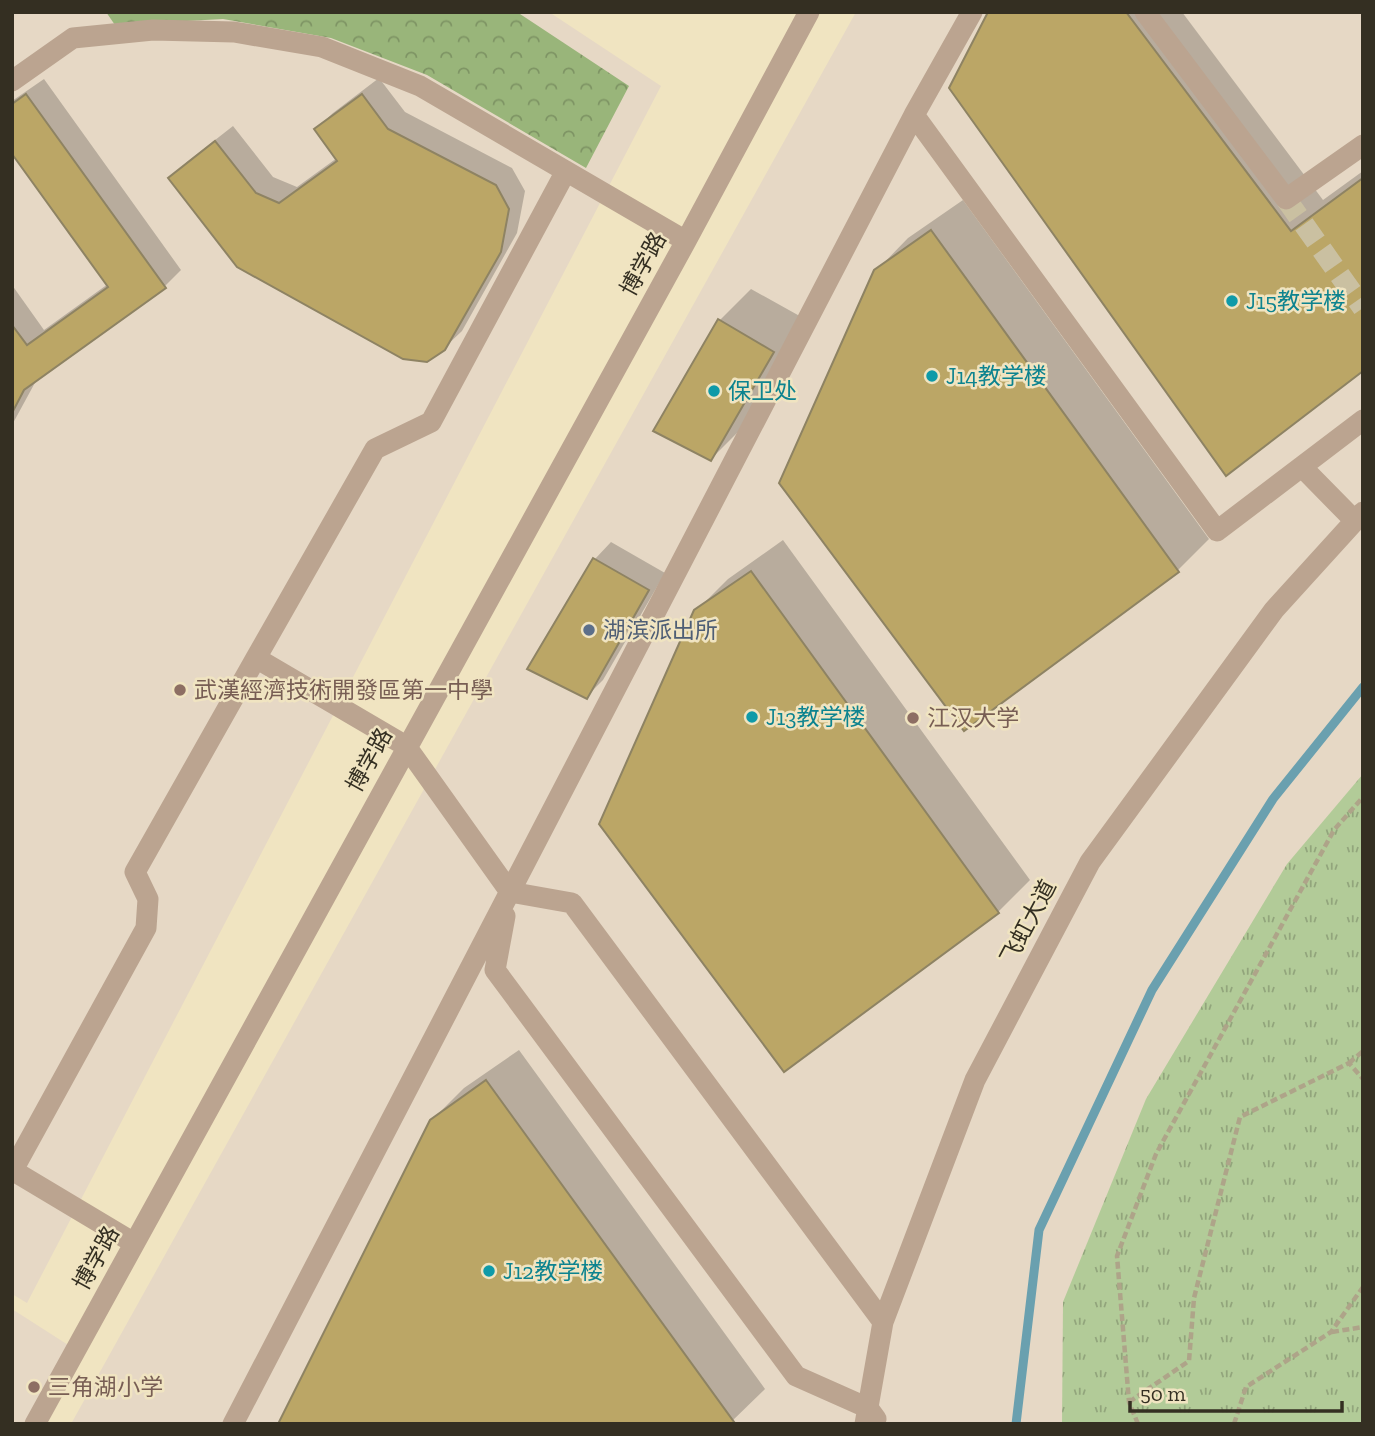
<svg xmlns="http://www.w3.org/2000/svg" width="1375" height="1436" font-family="'Zilla Slab','Noto Sans SC',serif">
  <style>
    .education { fill: #e6d8c5 }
    .forest { fill: url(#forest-crowns) }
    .park { fill: url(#park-tufts) }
    .shadow { fill: #0003 }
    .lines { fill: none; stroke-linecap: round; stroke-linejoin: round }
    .stream { stroke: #6aa0af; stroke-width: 9 }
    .building { fill: #bba666; stroke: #8e8363; stroke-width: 2 }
    .minor-tunnel { stroke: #cac0a1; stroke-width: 21; stroke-dasharray: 21 10; stroke-linecap: butt }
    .path { stroke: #aea489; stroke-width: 4.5; stroke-dasharray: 7 3.5; stroke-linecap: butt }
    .minor { stroke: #bba490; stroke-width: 21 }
    .culture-dot { fill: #0f9aa8; stroke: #f0e4c1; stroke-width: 2.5 }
    .service-dot { fill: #5c6f8a; stroke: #f0e4c1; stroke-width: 2.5 }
    .education-dot { fill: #8d6e63; stroke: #f0e4c1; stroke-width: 2.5 }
    .labels { text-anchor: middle; stroke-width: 5; stroke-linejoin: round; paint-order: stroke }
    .street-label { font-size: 23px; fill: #342f22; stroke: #f0e4c1 }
    .culture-label { font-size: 23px; fill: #0d838f; stroke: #f0e4c1; text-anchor: start }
    .service-label { font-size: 23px; fill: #4e5e75; stroke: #f0e4c1; text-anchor: start }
    .education-label { font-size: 23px; fill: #785e54; stroke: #f0e4c1; text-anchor: start }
  </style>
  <defs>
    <pattern id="forest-crowns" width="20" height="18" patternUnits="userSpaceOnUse" patternTransform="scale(1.75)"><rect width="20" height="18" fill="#99b57a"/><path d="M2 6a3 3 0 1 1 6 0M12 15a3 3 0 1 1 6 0" fill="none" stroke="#7e9464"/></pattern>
    <pattern id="park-tufts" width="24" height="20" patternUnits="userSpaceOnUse" patternTransform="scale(1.75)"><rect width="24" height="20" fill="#b2cb98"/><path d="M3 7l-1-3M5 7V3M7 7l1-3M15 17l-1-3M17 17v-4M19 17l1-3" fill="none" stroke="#92a57c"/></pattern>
  </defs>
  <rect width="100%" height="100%" fill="#f0e4c1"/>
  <!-- education -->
  <path class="education" d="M 12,12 L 549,12 L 661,86 L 27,1303 L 12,1294 Z
    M 856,12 L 1363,12 L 1363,1424 L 71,1424 Z
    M 12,1309 L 76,1350 L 35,1424 L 12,1424 Z"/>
  <!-- forest -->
  <path class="forest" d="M 106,12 L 517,12 L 629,86 L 586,168 L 427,75 L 331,38 L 223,19 L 115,25 Z"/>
  <!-- park -->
  <path class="park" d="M 1363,774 L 1363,1424 L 1062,1424 L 1063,1302 L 1146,1099 L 1287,864 Z"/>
  <!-- shadow -->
  <path class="shadow" d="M 990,12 L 1182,12 L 1323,200 L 1363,171 L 1363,369 Z
    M 379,78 L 405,112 L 512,168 L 525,191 L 517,233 L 462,331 L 444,348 L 170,178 L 187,162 L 233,126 L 273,177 L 297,187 L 337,158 L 316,129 L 333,113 Z
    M 44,79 L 181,270 L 164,287 L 37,379 L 12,425 L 12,285 L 44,330 L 108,284 L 12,151 L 12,101 Z
    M 963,200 L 1209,539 L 1178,570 L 876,271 L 908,238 Z
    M 751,289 L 805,319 L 743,427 L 711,459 L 720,320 Z
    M 783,540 L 1030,880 L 998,912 L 784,1070 L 696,611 L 728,579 Z
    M 611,542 L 665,573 L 603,680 L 586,697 L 530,668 L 595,559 Z
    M 519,1050 L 765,1389 L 729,1424 L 431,1121 L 464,1088 Z"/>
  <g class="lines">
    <!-- stream -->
    <path class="stream" d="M 1016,1424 L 1039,1230 L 1152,990 L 1273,799 L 1363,687"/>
  </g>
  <!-- building -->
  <path class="building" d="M 988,12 L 1126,12 L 1291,231 L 1363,178 L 1363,371 L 1226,476 L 949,88 Z
    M 26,94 L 166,288 L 24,390 L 12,413 L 12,325 L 27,345 L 108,287 L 12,154 L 12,104 Z
    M 362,94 L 388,129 L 496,185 L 509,209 L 501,252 L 445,350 L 427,362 L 403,359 L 237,267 L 168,178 L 215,141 L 256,193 L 279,203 L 337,161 L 314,129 Z
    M 931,230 L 1179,572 L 964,731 L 779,483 L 874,270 Z
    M 718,319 L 774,352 L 711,461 L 653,431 Z
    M 593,558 L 649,590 L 587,699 L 527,669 Z
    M 751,571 L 999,913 L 784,1072 L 599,824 L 694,610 Z
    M 486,1080 L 734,1422 L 732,1424 L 278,1424 L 430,1120 Z"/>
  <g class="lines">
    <!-- minor-tunnel -->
    <path class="minor-tunnel" d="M 1286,199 L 1363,308"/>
    <!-- path -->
    <path class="path" d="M 1349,1063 L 1363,1051
      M 1332,1332 L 1363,1327
      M 1129,1402 L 1189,1361 L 1194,1298 L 1240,1117 L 1349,1063 L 1363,1079
      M 1138,1424 L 1129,1402 L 1117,1256 L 1156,1154 L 1334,830 L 1363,797
      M 1234,1424 L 1246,1387 L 1331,1332 L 1363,1287"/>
    <!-- minor -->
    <path class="minor" d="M 972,12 L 914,115 L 1217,531 L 1363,420
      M 1145,12 L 1286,199 L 1363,145
      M 12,81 L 73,38 L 153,30 L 234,32 L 322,47 L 420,86 L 686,241
      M 1302,467 L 1354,520
      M 256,658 L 375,449 L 431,422 L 566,171
      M 505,916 L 495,970 L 796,1376 L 868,1408 L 876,1419
      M 12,1170 L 134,1243
      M 13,1170 L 146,928 L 148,899 L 135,872 L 256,658 L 406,746 L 510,892 L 572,903 L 883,1322
      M 35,1424 L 686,241 L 809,12
      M 233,1424 L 914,115
      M 865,1424 L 883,1322 L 975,1080 L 1090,862 L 1274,610 L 1363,512"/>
  </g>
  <!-- markers -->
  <g class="culture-dot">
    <circle cx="1232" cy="301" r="7"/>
    <circle cx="932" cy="376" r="7"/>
    <circle cx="714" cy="391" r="7"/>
    <circle cx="752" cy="717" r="7"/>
    <circle cx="489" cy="1271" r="7"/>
  </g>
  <circle class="service-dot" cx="589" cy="630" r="7"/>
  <g class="education-dot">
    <circle cx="180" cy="690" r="7"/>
    <circle cx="913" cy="718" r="7"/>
    <circle cx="34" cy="1387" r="7"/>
  </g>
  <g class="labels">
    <!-- street labels -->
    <g class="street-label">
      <text transform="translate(643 264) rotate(-61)" y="8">博学路</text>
      <text transform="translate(369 760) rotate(-61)" y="8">博学路</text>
      <text transform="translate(1028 922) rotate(-62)" y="8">飞虹大道</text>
      <text transform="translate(96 1258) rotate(-61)" y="8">博学路</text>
    </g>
    <!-- culture labels -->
    <g class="culture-label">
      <text x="1246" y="309">J15教学楼</text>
      <text x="946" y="384">J14教学楼</text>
      <text x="728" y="399">保卫处</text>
      <text x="766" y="725">J13教学楼</text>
      <text x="503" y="1279">J12教学楼</text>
    </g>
    <!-- service labels -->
    <g class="service-label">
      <text x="603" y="638">湖滨派出所</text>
    </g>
    <!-- education labels -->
    <g class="education-label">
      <text x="194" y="698">武漢經濟技術開發區第一中學</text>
      <text x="927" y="726">江汉大学</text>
      <text x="48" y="1395">三角湖小学</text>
    </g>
  </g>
  <!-- border -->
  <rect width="1375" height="1436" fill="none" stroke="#342f22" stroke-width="28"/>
  <!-- scale -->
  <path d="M1130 1401v10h212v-10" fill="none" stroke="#342f22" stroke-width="3.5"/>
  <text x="1140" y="1401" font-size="21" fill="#342f22" stroke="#f0e4c1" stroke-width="5" paint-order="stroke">50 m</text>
</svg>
